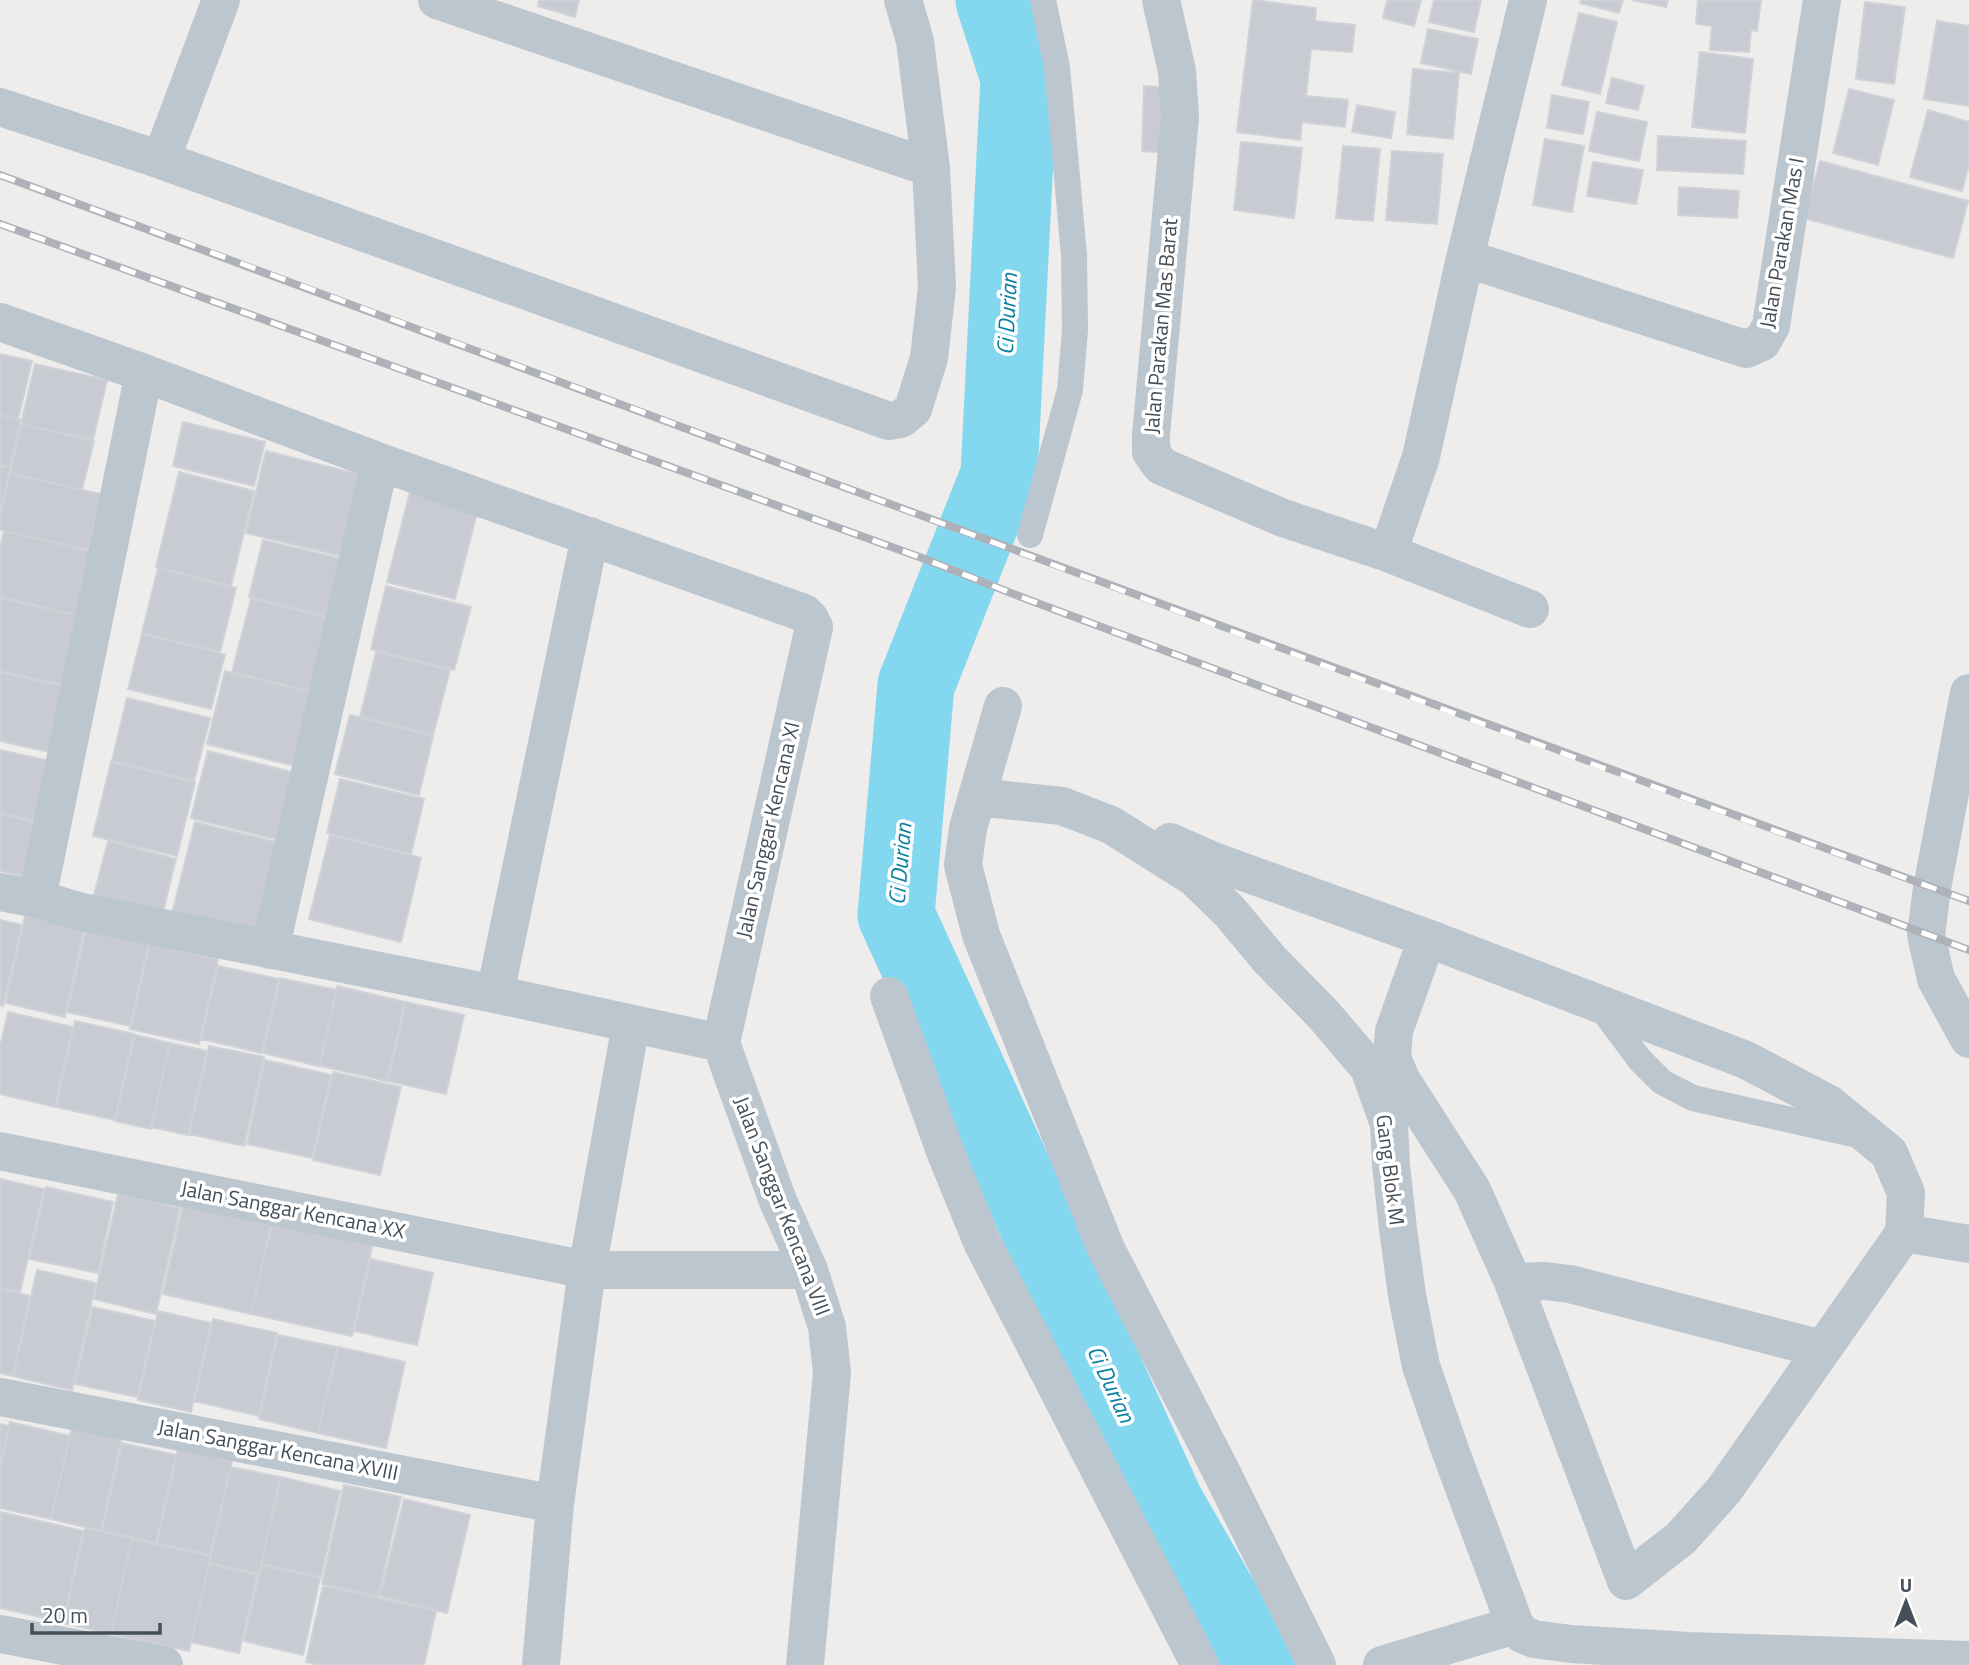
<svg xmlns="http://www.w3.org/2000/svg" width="1969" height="1665" font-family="'Titillium Web',sans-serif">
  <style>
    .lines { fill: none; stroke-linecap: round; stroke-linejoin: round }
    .river { stroke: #83d7ee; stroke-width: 77 }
    .building { fill: #c8cbd1; stroke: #cfd2d8; stroke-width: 2 }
    .service { stroke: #bcc6cf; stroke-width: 26 }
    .minor { stroke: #bcc6cf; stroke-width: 38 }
    .tertiary { stroke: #bcc6cf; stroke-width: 38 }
    .rail-casing { stroke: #aeb1b7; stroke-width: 8 }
    .rail { stroke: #fff; stroke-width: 5; stroke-dasharray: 16; stroke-linecap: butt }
    .labels { text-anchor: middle; stroke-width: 7; stroke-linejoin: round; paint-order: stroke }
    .street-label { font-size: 21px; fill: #444f5a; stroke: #fff }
    .water-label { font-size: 23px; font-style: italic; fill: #0880a1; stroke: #fff }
  </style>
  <rect width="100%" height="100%" fill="#efecec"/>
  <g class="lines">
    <!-- river -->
    <path class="river" d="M 994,0 L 1019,78 L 999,475 L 916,685 L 896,915 L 1166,1505 L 1258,1665"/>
  </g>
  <!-- building -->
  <path class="building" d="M 539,0 L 579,0 L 575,17 L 538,6 Z
    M 1253,0 L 1316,8 L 1315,21 L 1355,25 L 1352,52 L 1311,49 L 1306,96 L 1348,100 L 1345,127 L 1302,122 L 1300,140 L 1237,132 Z
    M 1387,0 L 1421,0 L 1414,26 L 1383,18 Z
    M 1434,0 L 1481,0 L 1474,32 L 1429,22 Z
    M 1581,0 L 1623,0 L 1619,13 L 1580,3 Z
    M 1632,0 L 1668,0 L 1666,7 Z
    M 1698,0 L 1761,0 L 1757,31 L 1751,30 L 1749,52 L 1710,50 L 1712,26 L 1696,24 Z
    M 1865,2 L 1905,7 L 1894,84 L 1856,79 Z
    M 1579,13 L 1617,22 L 1600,94 L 1562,85 Z
    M 1937,21 L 1969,26 L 1969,106 L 1924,99 Z
    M 1428,29 L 1478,39 L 1471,74 L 1421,63 Z
    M 1700,52 L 1753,59 L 1745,133 L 1692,127 Z
    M 1413,69 L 1459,73 L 1453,139 L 1407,134 Z
    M 1612,78 L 1644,86 L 1638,110 L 1606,103 Z
    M 1144,86 L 1176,88 L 1174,153 L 1142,151 Z
    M 1849,89 L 1894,100 L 1878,165 L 1833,153 Z
    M 1552,95 L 1589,102 L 1583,134 L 1547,128 Z
    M 1357,105 L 1395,112 L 1391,138 L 1352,132 Z
    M 1928,110 L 1969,122 L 1969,164 L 1962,191 L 1910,177 Z
    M 1597,112 L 1647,122 L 1639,161 L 1589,151 Z
    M 1658,136 L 1746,141 L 1743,174 L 1657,170 Z
    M 1545,139 L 1584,146 L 1572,212 L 1533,205 Z
    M 1241,142 L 1302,148 L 1294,218 L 1234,210 Z
    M 1343,146 L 1380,149 L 1373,221 L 1336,218 Z
    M 1392,151 L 1443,154 L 1437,224 L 1386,220 Z
    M 1820,161 L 1968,201 L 1953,258 L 1804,218 Z
    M 1593,162 L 1643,170 L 1636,204 L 1587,196 Z
    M 1679,187 L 1739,191 L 1737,218 L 1678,215 Z
    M 0,354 L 32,361 L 18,419 L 0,415 Z
    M 35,364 L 107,380 L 93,440 L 21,424 Z
    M 0,415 L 21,420 L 10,468 L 0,466 Z
    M 183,422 L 265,442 L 254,486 L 173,466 Z
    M 21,424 L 94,441 L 82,490 L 10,473 Z
    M 266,451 L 361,475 L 341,556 L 246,533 Z
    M 0,465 L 10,468 L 0,513 Z
    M 179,472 L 254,491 L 231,586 L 156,567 Z
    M 10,474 L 101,494 L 88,550 L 0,530 L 0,516 Z
    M 411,488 L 479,505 L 455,599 L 387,582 Z
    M 4,531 L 99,553 L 84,617 L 0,597 L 0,549 Z
    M 263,540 L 354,562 L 340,620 L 249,597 Z
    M 158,568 L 236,588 L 220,652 L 142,633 Z
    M 386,586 L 471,607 L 454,670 L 371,649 Z
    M 0,598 L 84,617 L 68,686 L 0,671 Z
    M 251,599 L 340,621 L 321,694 L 232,672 Z
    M 142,634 L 225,654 L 211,709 L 128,689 Z
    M 376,652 L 450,670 L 433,735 L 360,717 Z
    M 225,671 L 321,695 L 303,768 L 207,744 Z
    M 0,672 L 74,689 L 58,754 L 0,741 Z
    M 127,698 L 210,718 L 194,781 L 112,761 Z
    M 350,715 L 433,736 L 419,795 L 335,774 Z
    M 0,750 L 50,761 L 36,821 L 0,813 Z
    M 208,751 L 296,773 L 279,840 L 191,818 Z
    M 111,762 L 195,782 L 177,856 L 93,836 Z
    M 340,779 L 424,799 L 411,854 L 327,833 Z
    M 0,814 L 36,823 L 23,876 L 0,871 Z
    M 195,822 L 285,844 L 261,937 L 172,914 Z
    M 330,835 L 421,858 L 401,942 L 309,919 Z
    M 108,841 L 176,859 L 163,912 L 94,895 Z
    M 25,916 L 84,928 L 65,1017 L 6,1003 Z
    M 0,920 L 22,925 L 3,1006 L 0,1005 Z
    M 86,929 L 149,943 L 130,1026 L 67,1012 Z
    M 150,944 L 218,959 L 199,1044 L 130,1029 Z
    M 218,966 L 279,979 L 262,1053 L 201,1039 Z
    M 280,978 L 337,990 L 319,1066 L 263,1053 Z
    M 337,986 L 405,1002 L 387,1081 L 320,1066 Z
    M 406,1002 L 464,1015 L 446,1094 L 388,1081 Z
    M 8,1012 L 73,1027 L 55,1107 L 0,1094 L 0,1047 Z
    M 75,1021 L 134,1034 L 115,1120 L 56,1107 Z
    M 135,1035 L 170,1043 L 151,1129 L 115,1121 Z
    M 170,1043 L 207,1051 L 188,1135 L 151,1127 Z
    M 209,1046 L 264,1057 L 244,1146 L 189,1134 Z
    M 265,1060 L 331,1075 L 312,1158 L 247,1144 Z
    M 333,1072 L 401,1087 L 380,1175 L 313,1160 Z
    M 0,1179 L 44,1189 L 20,1292 L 0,1288 Z
    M 46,1187 L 113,1202 L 98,1273 L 29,1259 Z
    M 118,1194 L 180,1208 L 156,1314 L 94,1299 Z
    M 183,1205 L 271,1225 L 251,1314 L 163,1294 Z
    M 273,1219 L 373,1242 L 352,1336 L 251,1314 Z
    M 371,1259 L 433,1273 L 417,1345 L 354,1331 Z
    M 37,1270 L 96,1283 L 72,1390 L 13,1376 Z
    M 0,1289 L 30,1296 L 13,1376 L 0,1373 Z
    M 93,1307 L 155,1321 L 137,1397 L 75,1384 Z
    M 158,1311 L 211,1323 L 191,1412 L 138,1400 Z
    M 213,1319 L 277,1333 L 259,1416 L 194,1401 Z
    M 278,1335 L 337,1347 L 318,1433 L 259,1419 Z
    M 338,1347 L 405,1362 L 386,1448 L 318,1433 Z
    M 10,1422 L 70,1436 L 51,1519 L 0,1508 L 0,1468 Z
    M 0,1424 L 9,1426 L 0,1465 Z
    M 72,1426 L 122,1437 L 101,1531 L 51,1519 Z
    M 122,1443 L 176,1455 L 156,1543 L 102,1531 Z
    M 178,1449 L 232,1461 L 210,1555 L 157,1543 Z
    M 231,1467 L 280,1477 L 259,1574 L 209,1563 Z
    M 281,1477 L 340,1491 L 321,1577 L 261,1564 Z
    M 344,1485 L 401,1497 L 378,1596 L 322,1584 Z
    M 404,1499 L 470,1515 L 447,1613 L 380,1596 Z
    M 1,1512 L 83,1531 L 63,1622 L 0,1608 Z
    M 85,1528 L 132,1538 L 111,1634 L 63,1623 Z
    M 132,1539 L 211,1556 L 189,1651 L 111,1634 Z
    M 209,1564 L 257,1575 L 239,1653 L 191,1642 Z
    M 261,1565 L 320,1578 L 303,1655 L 244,1641 Z
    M 323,1586 L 436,1611 L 424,1665 L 320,1665 L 306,1662 Z"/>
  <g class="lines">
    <!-- service -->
    <path class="service" d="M 1030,535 L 1070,390 L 1075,330 L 1074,256 L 1065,154 L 1057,67 L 1043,0
      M 1599,1005 L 1640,1060 L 1662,1082 L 1693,1098 L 1862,1136"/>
    <!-- minor -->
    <path class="minor" d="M 437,0 L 931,168
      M 1161,0 L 1177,71 L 1180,117 L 1151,435 L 1151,452 L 1161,466 L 1283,518 L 1388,553 L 1530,609
      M 0,107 L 161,160 L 889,421 L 901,419 L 913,409 L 929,358 L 937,287 L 931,168 L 915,41 L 903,0
      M 161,160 L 221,0
      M 1465,258 L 1746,349 L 1762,342 L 1771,326 L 1822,0
      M 0,322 L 144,373 L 380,462 L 804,613 L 810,619 L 814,627 L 721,1043
      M 1388,553 L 1421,457 L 1465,258 L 1528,0
      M 1003,706 L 968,828 L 963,865 L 981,935 L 1106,1249 L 1220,1469 L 1317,1665
      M 977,797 L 1062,806 L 1111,825 L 1195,878 L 1230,912 L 1270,960 L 1323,1014 L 1369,1068 L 1389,1124 L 1391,1165 L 1398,1229 L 1407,1295 L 1421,1366 L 1450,1450 L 1515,1625 L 1522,1634 L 1534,1639 L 1571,1644 L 1689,1651 L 1969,1660
      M 1170,842 L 1213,861 L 1427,938 L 1746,1060 L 1829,1104 L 1889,1153 L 1906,1193 L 1904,1233 L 1969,1244
      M 0,892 L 37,899 L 82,912 L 495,994 L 721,1043
      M 37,899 L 144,373
      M 1427,938 L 1394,1031 L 1392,1058 L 1402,1081 L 1472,1190 L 1513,1282 L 1626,1581 L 1681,1538 L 1724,1490 L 1904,1233
      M 270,950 L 380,462
      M 495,994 L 590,536
      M 889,996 L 945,1151 L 982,1242 L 1200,1665
      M 721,1043 L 778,1201 L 809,1270 L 827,1327 L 832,1373 L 805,1665
      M 0,1151 L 587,1270 L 809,1270
      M 1513,1282 L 1545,1281 L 1570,1284 L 1822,1349
      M 0,1397 L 555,1504
      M 0,1634 L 164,1665
      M 541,1665 L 555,1504 L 587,1270 L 631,1024
      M 1382,1665 L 1515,1625"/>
    <!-- tertiary -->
    <path class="tertiary" d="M 1969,693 L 1932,888 L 1926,935 L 1936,979 L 1969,1039"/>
    <defs>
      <path id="rail" d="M 0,175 C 657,415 1311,664 1969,901
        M 0,224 L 922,558 L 1029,600 L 1969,950"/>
    </defs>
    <!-- rail casing -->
    <use href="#rail" class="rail-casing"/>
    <!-- rail -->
    <use href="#rail" class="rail"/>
  </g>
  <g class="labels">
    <!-- street labels -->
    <g class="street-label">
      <text transform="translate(1782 243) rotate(-80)" y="7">Jalan Parakan Mas I</text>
      <text transform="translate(1161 326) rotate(-85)" y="7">Jalan Parakan Mas Barat</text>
      <text transform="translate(768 830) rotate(-77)" y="7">Jalan Sanggar Kencana XI</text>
      <text transform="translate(1390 1170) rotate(83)" y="7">Gang Blok M</text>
      <text transform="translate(782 1206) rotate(69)" y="7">Jalan Sanggar Kencana VIII</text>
      <text transform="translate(293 1210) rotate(11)" y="7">Jalan Sanggar Kencana XX</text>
      <text transform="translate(278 1450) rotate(11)" y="7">Jalan Sanggar Kencana XVIII</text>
    </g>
    <!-- water labels -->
    <g class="water-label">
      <text transform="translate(1007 314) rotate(-87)" y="8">Ci Durian</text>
      <text transform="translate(900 864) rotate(-85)" y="8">Ci Durian</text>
      <text transform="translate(1111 1384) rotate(65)" y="8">Ci Durian</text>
    </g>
  </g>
  <!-- north arrow -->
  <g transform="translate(1906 1602)" stroke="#ffffff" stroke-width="5" paint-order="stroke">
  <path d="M0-5L12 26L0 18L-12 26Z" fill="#444f5a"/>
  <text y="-10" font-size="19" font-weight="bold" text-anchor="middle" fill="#444f5a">U</text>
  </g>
  <!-- scale -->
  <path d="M32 1623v10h128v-10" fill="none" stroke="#444f5a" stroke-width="3.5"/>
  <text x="42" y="1623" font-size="21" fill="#444f5a" stroke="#ffffff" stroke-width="5" paint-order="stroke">20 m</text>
</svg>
